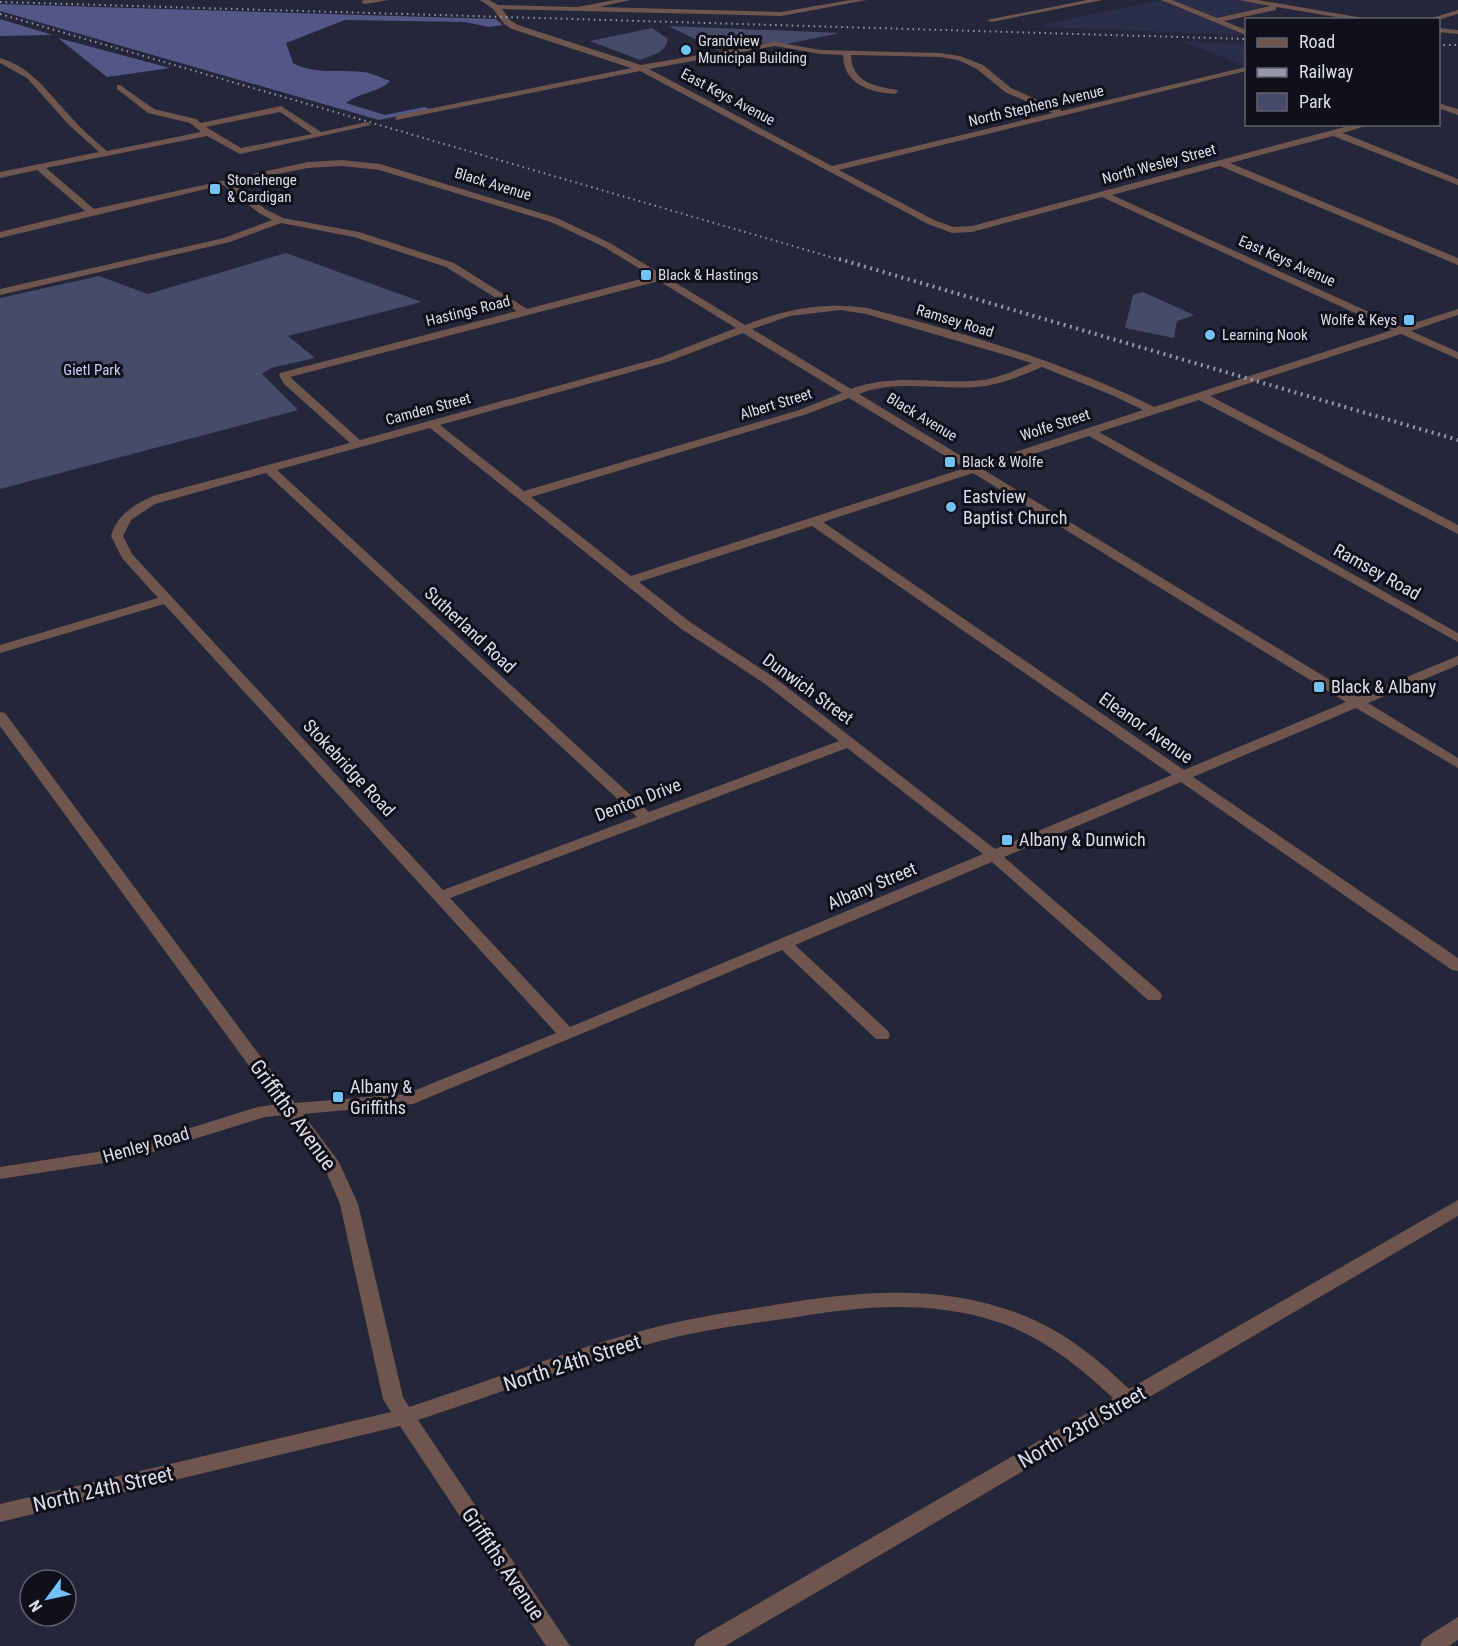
<svg xmlns="http://www.w3.org/2000/svg" width="1458" height="1646" font-family="'Roboto Condensed',sans-serif">
  <style>
    .built { fill: #2b2e48 }
    .green { fill: #474b6a }
    .forest { fill: #535785 }
    .lines { fill: none; stroke-linecap: round; stroke-linejoin: round }
    .minor { fill: #6e564f; fill-rule: evenodd }
    .rail-far1 { stroke: #9698a9; stroke-width: 2; stroke-dasharray: 1.5 4; stroke-linecap: butt }
    .rail { stroke: #9698a9; stroke-width: 4; stroke-dasharray: 2 4.5; stroke-linecap: butt }
    .poi-dot { fill: #73c1f5; stroke: #0f1019; stroke-width: 2 }
    .labels { text-anchor: middle; stroke-width: 6; stroke-linejoin: round; paint-order: stroke }
    .far-poi-label { font-size: 15px; fill: #dbddeb; stroke: #0f1019; text-anchor: start }
    .far-street-label { font-size: 15px; fill: #dbddeb; stroke: #0f1019 }
    .far-park-label { font-size: 15px; fill: #c6ccf9; stroke: #0f1019 }
    .poi-label { font-size: 18px; fill: #dbddeb; stroke: #0f1019; text-anchor: start }
    .street-label { font-size: 18px; fill: #dbddeb; stroke: #0f1019 }
    .near-street-label { font-size: 21px; fill: #dbddeb; stroke: #0f1019 }
  </style>
  <rect width="100%" height="100%" fill="#24263a"/>
  <!-- built -->
  <path class="built" d="M 1160,0 L 1246,35 L 1042,27 L 1046,24 Z
    M 1172,0 L 1233,0 L 1268,5 L 1217,18 Z
    M 1181,41 L 1246,44 L 1246,66 Z"/>
  <!-- green -->
  <path class="green" d="M 668,26 L 840,33 L 786,44 L 757,43 L 718,50 Z
    M 652,28 L 668,39 C 666,53 652,55 640,60 L 590,41 Z
    M 286,253 L 422,302 L 288,336 L 315,358 L 271,368 L 262,374 L 298,410 L 0,489 L 0,298 L 99,276 L 148,294 Z
    M 1143,292 L 1194,315 L 1177,321 L 1174,338 L 1125,328 L 1133,295 Z"/>
  <!-- forest -->
  <path class="forest" d="M 0,4 L 496,19 L 503,25 L 489,27 L 465,22 L 345,20 L 286,43 L 293,63 C 315,75 339,69 363,72 C 372,73 382,78 390,81 C 380,92 358,93 346,103 L 385,115 L 424,107 L 431,109 L 379,120 L 0,11 Z
    M 0,19 L 53,35 L 0,36 Z
    M 58,38 L 170,68 L 107,77 Z"/>
  <g class="lines">
    <!-- minor -->
    <path class="minor" d="M 364,0 L 389,0 L 365,4 L 361,2 Z
      M 480,0 L 489,0 L 498,5 L 578,7 L 614,0 L 630,0 L 599,7 L 781,12 L 850,0 L 867,0 L 781,16 L 502,9 L 510,20 L 518,25 L 641,65 L 775,42 L 821,50 L 940,53 L 960,56 L 983,65 L 1011,88 L 1062,111 L 1246,67 L 1246,71 L 839,170 L 934,220 L 953,227 L 972,226 L 1356,124 L 1372,124 L 1343,133 L 1458,179 L 1458,185 L 1333,136 L 1230,163 L 1458,258 L 1458,265 L 1220,166 L 1112,195 L 1402,327 L 1458,309 L 1458,315 L 1411,331 L 1458,352 L 1458,359 L 1401,334 L 1210,396 L 1458,525 L 1458,534 L 1199,400 L 1099,432 L 1458,633 L 1458,642 L 1089,436 L 984,470 L 1358,697 L 1458,656 L 1458,665 L 1368,703 L 1458,758 L 1458,768 L 1356,708 L 1193,777 L 1458,958 L 1458,971 L 1452,970 L 1181,782 L 1004,857 L 1160,992 L 1162,996 L 1160,1000 L 1148,1000 L 992,862 L 795,945 L 888,1031 L 890,1035 L 888,1039 L 876,1039 L 782,950 L 413,1104 L 303,1114 L 339,1162 L 358,1204 L 403,1397 L 409,1407 C 493,1380 575,1347 660,1326 C 699,1316 740,1311 780,1304 C 866,1290 952,1283 1034,1320 C 1070,1336 1101,1362 1129,1389 L 1458,1200 L 1458,1216 L 725,1646 L 694,1646 L 697,1639 L 1113,1398 C 1080,1367 1044,1338 1001,1323 C 931,1299 861,1306 790,1318 C 746,1324 703,1330 660,1341 C 578,1362 499,1394 418,1420 L 570,1646 L 546,1646 L 400,1426 L 0,1522 L 0,1504 L 391,1412 L 383,1399 L 340,1204 L 325,1169 L 285,1115 L 265,1117 L 130,1159 L 0,1179 L 0,1167 L 129,1147 L 258,1107 L 277,1104 L 0,726 L 0,712 L 5,713 L 295,1103 L 406,1094 L 556,1033 L 164,604 L 0,653 L 0,645 L 158,598 L 122,558 L 111,536 C 117,515 133,505 153,496 L 350,443 L 284,384 L 279,375 L 280,373 L 517,311 L 446,267 L 354,237 L 281,223 L 230,242 L 0,295 L 0,289 L 224,238 L 272,220 L 259,213 L 223,185 L 0,238 L 0,232 L 85,211 L 37,170 L 0,178 L 0,172 L 99,152 L 69,125 L 27,78 L 0,63 L 0,58 C 32,67 48,93 70,116 C 81,129 94,140 107,151 L 201,132 L 190,123 L 148,113 L 117,89 L 117,85 L 120,85 L 154,109 L 196,119 L 201,123 L 281,106 L 321,132 L 367,122 L 371,125 L 240,154 L 207,136 L 46,168 L 94,209 L 308,162 L 342,160 L 380,164 L 557,218 L 610,243 L 745,325 C 786,309 824,302 867,308 C 965,333 1064,362 1154,407 L 1392,330 L 1102,197 L 972,232 L 952,233 L 928,224 L 640,71 L 396,120 L 395,118 L 399,115 L 631,68 L 512,29 L 504,24 L 493,9 ZM 775,46 L 821,54 L 843,55 C 843,84 870,92 894,94 L 898,92 L 897,90 C 875,86 852,83 851,55 L 940,57 L 958,60 L 977,69 L 1005,92 L 1053,113 L 832,166 L 649,69 ZM 280,112 L 312,134 L 241,148 L 206,127 ZM 342,166 L 379,170 L 551,222 L 604,247 L 652,276 L 527,309 L 454,263 L 359,232 L 283,218 L 265,209 L 232,183 L 308,168 ZM 659,281 L 736,328 L 659,358 L 360,440 L 290,377 ZM 840,310 L 866,314 L 1032,363 C 1016,370 1001,377 984,380 C 940,385 894,372 851,389 L 752,329 L 790,316 ZM 743,333 L 842,393 L 799,410 L 524,491 L 440,425 L 667,362 ZM 1042,367 L 1114,396 L 1143,410 L 976,465 L 859,394 C 899,378 943,392 985,386 C 1005,383 1023,375 1042,367 ZM 849,398 L 965,468 L 631,576 L 531,497 L 807,414 ZM 430,428 L 680,628 L 765,684 L 839,741 L 649,812 L 277,470 ZM 266,473 L 637,817 L 443,890 L 132,554 L 123,536 L 131,520 L 155,504 ZM 973,473 L 1346,702 L 1184,770 L 823,522 ZM 812,526 L 1172,775 L 995,849 L 775,678 L 690,622 L 639,582 ZM 847,748 L 983,854 L 570,1027 L 450,898 Z
      M 1087,0 L 1103,0 L 991,22 L 987,20 Z
      M 1161,0 L 1172,0 L 1217,18 L 1270,6 L 1239,0 L 1258,0 L 1375,20 L 1354,20 L 1276,7 L 1276,10 L 1224,21 L 1246,30 L 1246,35 Z
      M 1458,10 L 1458,14 L 1438,20 L 1425,20 Z
      M 1438,28 L 1458,30 L 1458,34 L 1438,32 Z
      M 1438,103 L 1458,109 L 1458,115 L 1438,108 Z
      M 1458,1617 L 1458,1640 L 1449,1646 L 1420,1646 L 1423,1639 Z"/>
    <!-- rail-far1 -->
    <path class="rail-far1" d="M 0,2 L 1246,39
      M 0,14 L 844,261
      M 1438,45 L 1458,45"/>
    <!-- rail -->
    <path class="rail" d="M 839,259 L 1458,440"/>
  </g>
  <!-- markers -->
  <g class="poi-dot">
    <circle cx="686" cy="50" r="6"/>
    <rect x="209" y="183" width="12" height="12" rx="3"/>
    <rect x="640" y="269" width="12" height="12" rx="3"/>
    <rect x="1403" y="314" width="12" height="12" rx="3"/>
    <circle cx="1210" cy="335" r="6"/>
    <rect x="944" y="456" width="12" height="12" rx="3"/>
    <circle cx="951" cy="507" r="6"/>
    <rect x="1313" y="681" width="12" height="12" rx="3"/>
    <rect x="1001" y="834" width="12" height="12" rx="3"/>
    <rect x="332" y="1091" width="12" height="12" rx="3"/>
  </g>
  <g class="labels">
    <!-- far-poi labels -->
    <g class="far-poi-label">
      <text x="698" y="46">Grandview<tspan x="698" dy="17">Municipal Building</tspan></text>
      <text x="227" y="185">Stonehenge<tspan x="227" dy="17">&amp; Cardigan</tspan></text>
      <text x="658" y="280">Black &amp; Hastings</text>
      <text x="1397" y="325" text-anchor="end">Wolfe &amp; Keys</text>
      <text x="1222" y="340">Learning Nook</text>
      <text x="962" y="467">Black &amp; Wolfe</text>
    </g>
    <!-- far-street labels -->
    <g class="far-street-label">
      <text transform="translate(728 97) rotate(28)" y="5">East Keys Avenue</text>
      <text transform="translate(1036 106) rotate(-13)" y="5">North Stephens Avenue</text>
      <text transform="translate(1159 164) rotate(-15)" y="5">North Wesley Street</text>
      <text transform="translate(493 184) rotate(17)" y="5">Black Avenue</text>
      <text transform="translate(1287 261) rotate(24)" y="5">East Keys Avenue</text>
      <text transform="translate(468 311) rotate(-14)" y="5">Hastings Road</text>
      <text transform="translate(955 321) rotate(17)" y="5">Ramsey Road</text>
      <text transform="translate(776 404) rotate(-17)" y="5">Albert Street</text>
      <text transform="translate(428 409) rotate(-15)" y="5">Camden Street</text>
      <text transform="translate(922 417) rotate(31)" y="5">Black Avenue</text>
      <text transform="translate(1055 425) rotate(-18)" y="5">Wolfe Street</text>
    </g>
    <!-- far-park labels -->
    <g class="far-park-label">
      <text x="92" y="375">Gietl Park</text>
    </g>
    <!-- poi labels -->
    <g class="poi-label">
      <text x="963" y="503">Eastview<tspan x="963" dy="21">Baptist Church</tspan></text>
      <text x="1331" y="693">Black &amp; Albany</text>
      <text x="1019" y="846">Albany &amp; Dunwich</text>
      <text x="350" y="1093">Albany &amp;<tspan x="350" dy="21">Griffiths</tspan></text>
    </g>
    <!-- street labels -->
    <g class="street-label">
      <text transform="translate(1377 572) rotate(29)" y="6">Ramsey Road</text>
      <text transform="translate(470 630) rotate(43)" y="6">Sutherland Road</text>
      <text transform="translate(808 689) rotate(36)" y="6">Dunwich Street</text>
      <text transform="translate(1146 728) rotate(35)" y="6">Eleanor Avenue</text>
      <text transform="translate(349 768) rotate(47)" y="6">Stokebridge Road</text>
      <text transform="translate(638 800) rotate(-21)" y="6">Denton Drive</text>
      <text transform="translate(872 886) rotate(-23)" y="6">Albany Street</text>
      <text transform="translate(146 1145) rotate(-16)" y="6">Henley Road</text>
    </g>
    <!-- near-street labels -->
    <g class="near-street-label">
      <text transform="translate(293 1115) rotate(54)" y="7">Griffiths Avenue</text>
      <text transform="translate(572 1363) rotate(-18)" y="7">North 24th Street</text>
      <text transform="translate(1082 1427) rotate(-30)" y="7">North 23rd Street</text>
      <text transform="translate(103 1489) rotate(-13)" y="7">North 24th Street</text>
      <text transform="translate(503 1564) rotate(56)" y="7">Griffiths Avenue</text>
    </g>
  </g>
  <!-- legend -->
  <rect x="1245" y="18" width="195" height="108" fill="#0f1019" stroke="#61626d" stroke-width="1.5"/>
  <rect x="1257" y="38" width="30" height="9" fill="#6e564f" stroke="#61626d" stroke-width="1.5"/>
  <text x="1299" y="48" font-size="18" fill="#dbddeb">Road</text>
  <rect x="1257" y="68" width="30" height="9" fill="#9698a9" stroke="#61626d" stroke-width="1.5"/>
  <text x="1299" y="78" font-size="18" fill="#dbddeb">Railway</text>
  <rect x="1257" y="93" width="30" height="18" fill="#474b6a" stroke="#61626d" stroke-width="1.5"/>
  <text x="1299" y="108" font-size="18" fill="#dbddeb">Park</text>
  <!-- north arrow -->
  <g transform="translate(48 1598) rotate(237)"><circle r="28" fill="#0f1019" stroke="#61626d" stroke-width="1.5"/>
  <path d="M0-4.5L10 22L0 15L-10 22Z" fill="#73c1f5"/>
  <text y="-9" font-size="16" font-weight="bold" text-anchor="middle" fill="#dbddeb">N</text>
  </g>
</svg>
